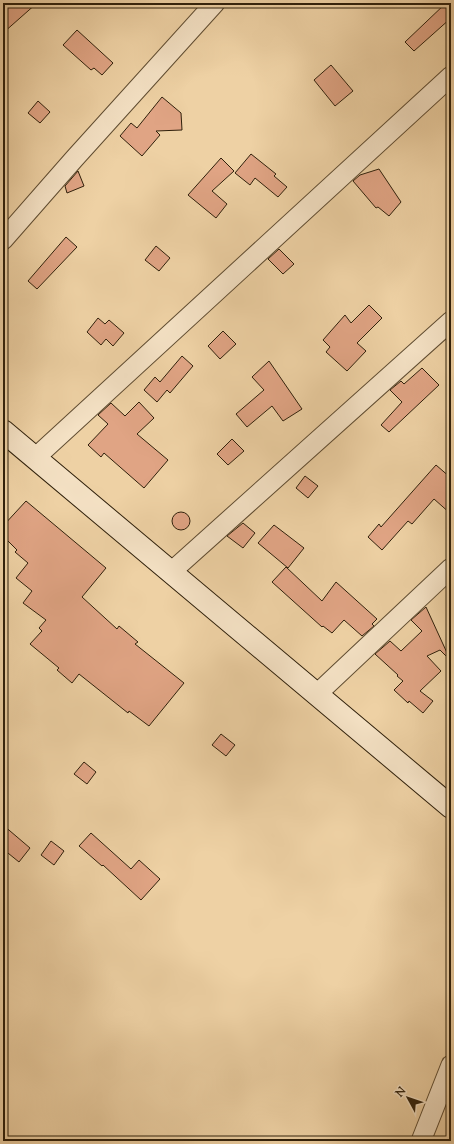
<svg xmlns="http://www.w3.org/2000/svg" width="454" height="1144" font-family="'Sorts Mill Goudy',serif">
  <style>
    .building { fill: #e0a484; stroke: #2f200b }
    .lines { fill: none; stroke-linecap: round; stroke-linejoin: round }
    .minor-casing { stroke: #5f4c31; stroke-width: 21 }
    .secondary-casing { stroke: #2f200b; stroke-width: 24 }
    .minor { stroke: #f4e1c4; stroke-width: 19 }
    .secondary { stroke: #f4e1c4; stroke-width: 22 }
  </style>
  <rect width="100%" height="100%" fill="#eed1a4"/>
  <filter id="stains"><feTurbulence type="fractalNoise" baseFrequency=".005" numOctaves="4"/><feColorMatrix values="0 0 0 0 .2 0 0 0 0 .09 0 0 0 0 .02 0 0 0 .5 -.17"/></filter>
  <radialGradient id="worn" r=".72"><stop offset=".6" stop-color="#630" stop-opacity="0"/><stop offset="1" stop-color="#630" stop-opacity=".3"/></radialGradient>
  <!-- building -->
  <path class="building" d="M 3,3 L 37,3 L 3,33 Z
    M 446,3 L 451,3 L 451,18 L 414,51 L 405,42 Z
    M 77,30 L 113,63 L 102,75 L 94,68 L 91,70 L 63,45 Z
    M 331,65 L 353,91 L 335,106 L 314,80 Z
    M 162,97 L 181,113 L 182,130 L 156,131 L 160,135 L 142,156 L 120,136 L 131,123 L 137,128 Z
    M 38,101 L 50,112 L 40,123 L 28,113 Z
    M 251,154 L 276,174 L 274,176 L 287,187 L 278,197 L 255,178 L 250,185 L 235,173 Z
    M 221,158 L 234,171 L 212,191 L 227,204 L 216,218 L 188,195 Z
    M 379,169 L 401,202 L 389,216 L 378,207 L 376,208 L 353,181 L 360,175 Z
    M 78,171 L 84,186 L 67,193 L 65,186 Z
    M 66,237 L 77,247 L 37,289 L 28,281 Z
    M 156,246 L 170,258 L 159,271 L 145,260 Z
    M 279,249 L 294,264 L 283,274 L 268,259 Z
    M 369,305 L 382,318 L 357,343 L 366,351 L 347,371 L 326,352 L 330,347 L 323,340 L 345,315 L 351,323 Z
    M 98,318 L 105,324 L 109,320 L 124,333 L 113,346 L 106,339 L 101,345 L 87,332 Z
    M 223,331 L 236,344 L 220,359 L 208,346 Z
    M 182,356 L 193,366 L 170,393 L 167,390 L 157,402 L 144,390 L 155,377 L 160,382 Z
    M 269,361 L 302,409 L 283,421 L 272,406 L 247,427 L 236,414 L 264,390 L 252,377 Z
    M 422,368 L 439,385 L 389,432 L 381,425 L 402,402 L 390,390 L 401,381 L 404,384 Z
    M 139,402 L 154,418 L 137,434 L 168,460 L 144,488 L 104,453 L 101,457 L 88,445 L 108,424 L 98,415 L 111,403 L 125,416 Z
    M 232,439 L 244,451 L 228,465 L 217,454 Z
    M 436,465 L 451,478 L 451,514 L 434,499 L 412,524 L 408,521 L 382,550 L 368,537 L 379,524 L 381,527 Z
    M 305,476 L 318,486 L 308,498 L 296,488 Z
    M 26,501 L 106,568 L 82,597 L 117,629 L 119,626 L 138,642 L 135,644 L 184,683 L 149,726 L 129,711 L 128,713 L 79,674 L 72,683 L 57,670 L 59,668 L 30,644 L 42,631 L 39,628 L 46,620 L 23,603 L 32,591 L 16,578 L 28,563 L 15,552 L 17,550 L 3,536 L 3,526 Z
    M172 521a9 9 0 1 1 18 0a9 9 0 1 1-18 0Z
    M 243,523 L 255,533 L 243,548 L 227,536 Z
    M 274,525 L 304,548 L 288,568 L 258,543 Z
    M 286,567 L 322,601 L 336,582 L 377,619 L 372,624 L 374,626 L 362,636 L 344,620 L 332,633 L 323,626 L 322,627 L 272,582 Z
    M 426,607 L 448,655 L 446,656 L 440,650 L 427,656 L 441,671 L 420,691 L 433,701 L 423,713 L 409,701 L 408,703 L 394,690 L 403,681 L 397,676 L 398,675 L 375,654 L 390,641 L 401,651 L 422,631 L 411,620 Z
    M 221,734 L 235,745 L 226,756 L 212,745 Z
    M 84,762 L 96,772 L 87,784 L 74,774 Z
    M 3,825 L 30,848 L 19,862 L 3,849 Z
    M 91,833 L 131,869 L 139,860 L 160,879 L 141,900 L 103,865 L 102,866 L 79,846 Z
    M 51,841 L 64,851 L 54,865 L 41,855 Z"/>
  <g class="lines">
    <defs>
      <path id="minor" d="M 3,240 L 74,159 L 215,3
        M 35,458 L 451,76
        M 171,572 L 451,321
        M 317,694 L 451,568
        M 421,1141 L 451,1065"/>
      <path id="secondary" d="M 3,431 L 451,807"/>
    </defs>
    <!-- minor casing -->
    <use href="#minor" class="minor-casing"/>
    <!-- secondary casing -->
    <use href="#secondary" class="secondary-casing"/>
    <!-- minor -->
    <use href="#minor" class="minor"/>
    <!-- secondary -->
    <use href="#secondary" class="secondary"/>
  </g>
  <!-- margin -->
  <rect width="454" height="1144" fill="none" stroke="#eed1a4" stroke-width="16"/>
  <rect x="4" y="4" width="446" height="1136" fill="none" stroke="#2f200b" stroke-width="2"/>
  <rect x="8" y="8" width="438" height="1128" fill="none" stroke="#2f200b"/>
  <!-- north arrow -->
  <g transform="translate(408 1098) rotate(310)" stroke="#f4e1c4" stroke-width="3" paint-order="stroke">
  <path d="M0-3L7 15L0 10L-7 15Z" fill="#2f200b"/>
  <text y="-6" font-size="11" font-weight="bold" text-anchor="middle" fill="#2f200b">N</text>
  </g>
  <rect width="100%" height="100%" filter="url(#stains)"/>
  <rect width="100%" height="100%" fill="url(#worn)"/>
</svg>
